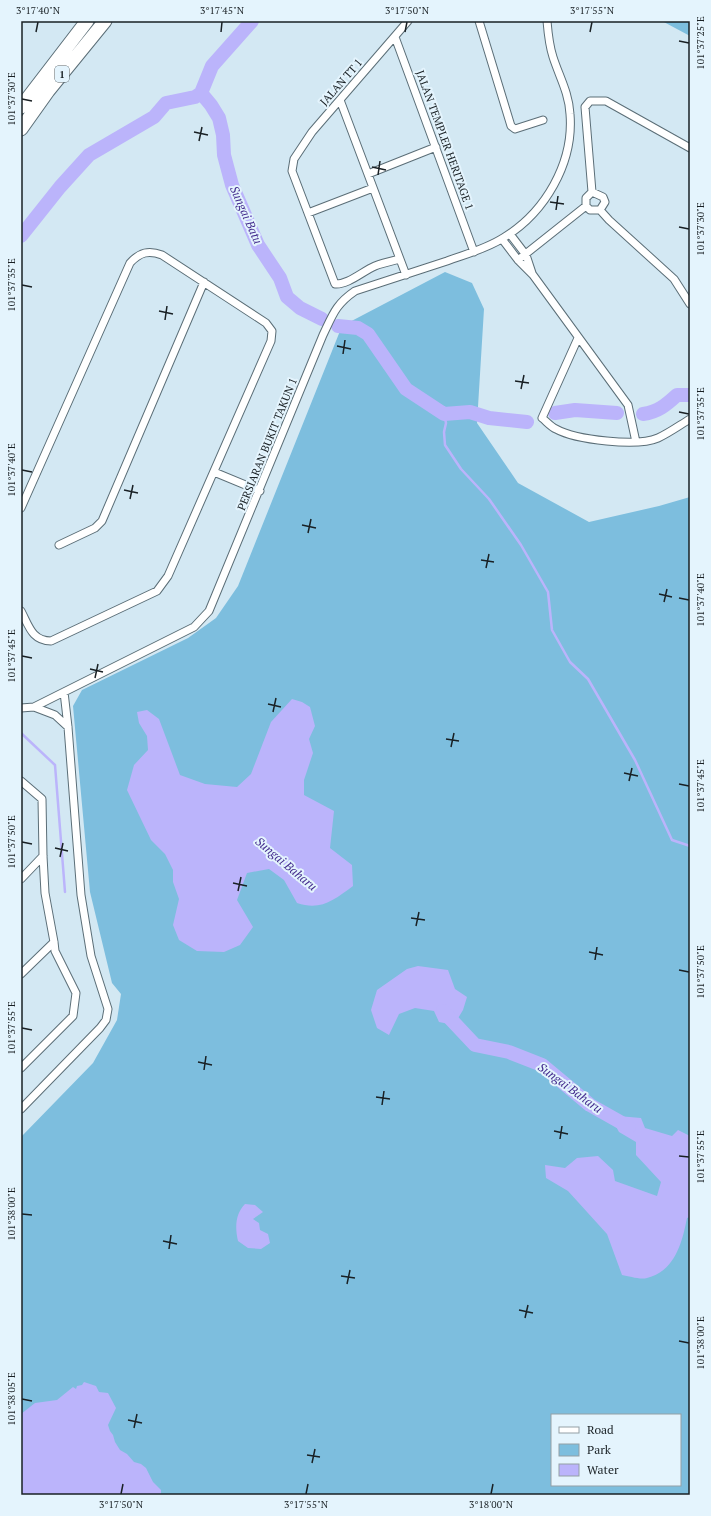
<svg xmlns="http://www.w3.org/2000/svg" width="711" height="1516" font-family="'PT Serif',serif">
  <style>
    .green { fill: #7dbede; fill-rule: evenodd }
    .water { fill: #bbb4fb }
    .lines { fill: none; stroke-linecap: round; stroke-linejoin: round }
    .stream { stroke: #bbb4fb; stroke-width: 2.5 }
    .river { stroke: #bbb4fb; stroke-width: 14 }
    .street-casing { stroke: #5b6e77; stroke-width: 9 }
    .highway-casing { stroke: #5b6e77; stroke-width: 15 }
    .street { stroke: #fff; stroke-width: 7 }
    .highway { stroke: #fff; stroke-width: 13 }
    .ticks { fill: none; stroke: #192024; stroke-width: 1.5 }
    .labels { text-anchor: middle; stroke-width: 4; stroke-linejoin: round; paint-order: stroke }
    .shield { fill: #e4f4fd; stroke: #566065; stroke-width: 1 }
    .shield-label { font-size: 10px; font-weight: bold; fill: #192024 }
    .street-label { font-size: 11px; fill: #192024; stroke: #e4f4fd }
    .water-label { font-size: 12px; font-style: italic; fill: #422a8d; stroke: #e4f4fd }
    .neatline { fill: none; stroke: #192024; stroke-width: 1.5 }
    .ticks-label { font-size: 10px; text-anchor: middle; fill: #192024 }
  </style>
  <rect width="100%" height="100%" fill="#d3e8f3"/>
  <!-- green -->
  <path class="green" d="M 662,21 L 690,21 L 690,36 Z
    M 445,272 L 472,283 L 484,309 L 477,423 L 518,483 L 589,522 L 659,506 L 690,497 L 690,1495 L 21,1495 L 21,1137 L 93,1063 L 117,1020 L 121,994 L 112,983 L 90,892 L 73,706 L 82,690 L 188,638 L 216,618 L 238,586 L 342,326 ZM 552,1415 L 680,1415 L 680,1485 L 552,1485 Z"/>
  <!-- water -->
  <path class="water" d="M 292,699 L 302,702 L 310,707 L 315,726 L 309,739 L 313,753 L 304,780 L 304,795 L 334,811 L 330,848 L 352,865 L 353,886 C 334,900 321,911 297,903 L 284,880 L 269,869 L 247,873 L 237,900 L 253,927 L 240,945 L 224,952 L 197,951 L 179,940 L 173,925 L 179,899 L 173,882 L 173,870 L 165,854 L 151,840 L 127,790 L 134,765 L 148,750 L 147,736 L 139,723 L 137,712 L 147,710 L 159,719 L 180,775 L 205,784 L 237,787 L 251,774 L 271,722 Z
    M 418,966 L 448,970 L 455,989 L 467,997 L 463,1010 L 454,1025 L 439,1022 L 434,1011 L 415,1008 L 399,1014 L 389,1035 L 377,1028 L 371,1010 L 377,990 L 407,969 Z
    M 618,1116 L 641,1118 L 645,1128 L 672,1136 L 678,1130 L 690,1136 L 690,1217 L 687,1218 C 682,1243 675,1271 647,1278 C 640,1280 629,1276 622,1275 L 607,1234 L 568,1191 L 546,1178 L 545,1165 L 565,1168 L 577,1158 L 598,1156 L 613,1170 L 615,1181 L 657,1196 L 661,1182 L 636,1155 L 636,1142 L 619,1132 L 612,1119 Z
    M 245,1204 L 255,1205 L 263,1212 L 253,1219 L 259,1223 L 260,1230 L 268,1234 L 270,1243 L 261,1249 L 248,1248 L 238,1241 C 235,1228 235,1214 245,1204 Z
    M 84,1382 L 96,1386 L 99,1392 L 108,1393 L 116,1408 L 108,1425 L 110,1431 L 113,1435 L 115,1442 L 120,1450 L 127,1454 L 134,1462 L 141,1464 L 146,1468 L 153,1482 L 161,1490 L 161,1495 L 21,1495 L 21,1414 L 35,1403 L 57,1400 L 73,1387 L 76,1389 L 77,1386 L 82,1385 Z"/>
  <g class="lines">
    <!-- stream -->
    <path class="stream" d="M 444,414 L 446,423 L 444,432 L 445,445 L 461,469 L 489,499 L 521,545 L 548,592 L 552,630 L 570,662 L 588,679 L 635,760 L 672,840 L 690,846
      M 21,733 L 55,765 L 65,892"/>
    <!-- river -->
    <path class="river" d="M 201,93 L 211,105 L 219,118 L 223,135 L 224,155 L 232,185 L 258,245 L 280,278 L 287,297 L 300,308 L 322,319
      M 21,236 L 60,187 L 89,155 L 154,117 L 166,103 L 195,97 L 201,93 L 212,66 L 252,21
      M 338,326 L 358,328 L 368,334 L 406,389 L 444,414 L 470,412 L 489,418 L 527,422
      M 555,413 L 575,410 L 617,413
      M 643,414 C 658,412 666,405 677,395 L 690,395
      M 443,1011 L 475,1045 L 509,1052 L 542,1065 L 590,1105 L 629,1127"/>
    <defs>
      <path id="street" d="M 479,21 L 511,126 L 515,129 L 543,120
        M 395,37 L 474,252
        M 340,100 L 406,275
        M 368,174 L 436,147
        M 592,192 L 585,107 L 590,101 L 606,101 L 690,148
        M 592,192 L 586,198 L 586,206 L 590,210 L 600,210
        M 592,192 L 603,197 L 605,202 L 600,210
        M 600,210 L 609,220 L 674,279 L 690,304
        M 308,213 L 373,188
        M 510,234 L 526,255 L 532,273
        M 502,239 L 518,260 L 533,275 L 628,405 L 636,442
        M 400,259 C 392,261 383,263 375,266 C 363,271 348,285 335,284 L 292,171 L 294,159 L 312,132 L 408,21
        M 518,260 L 586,206
        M 578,338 L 542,418 C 546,421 551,427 556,429 C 576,440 637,447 658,438 C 669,433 680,425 690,419
        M 214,472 L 260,491
        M 21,508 L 130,263 C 140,252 149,250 162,255 L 266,323 L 272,331 L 271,341 L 168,576 L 157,591 L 51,641 C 32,641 29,626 21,611
        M 59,545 L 95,528 L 102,521 L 204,282
        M 34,707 L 55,715 L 68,727
        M 21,708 L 34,707 L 194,627 L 209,611 L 323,335 C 333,314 336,304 355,291 C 386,281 417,271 447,261 C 466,254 486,249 503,238 C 545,213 574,163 570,114 C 569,93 559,76 553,57 C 549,45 548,33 547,21
        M 21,781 L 42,799 L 43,856 L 45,893 L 54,942 L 55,951 L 76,993 L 73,1016 L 21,1068
        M 21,879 L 43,856
        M 21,974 L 54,942
        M 21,1109 L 100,1028 L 106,1020 L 108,1009 L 91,956 L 81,895 L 68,727 L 64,692"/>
      <path id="highway" d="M 21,107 L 87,21
        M 21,129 L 48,91 L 105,21"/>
    </defs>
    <!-- street casing -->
    <use href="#street" class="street-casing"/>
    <!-- highway casing -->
    <use href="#highway" class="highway-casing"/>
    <!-- street -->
    <use href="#street" class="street"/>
    <!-- highway -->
    <use href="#highway" class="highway"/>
  </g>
  <!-- ticks -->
  <path class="ticks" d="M 36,32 L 38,22M 221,32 L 222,22M 405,32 L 407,22M 590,32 L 592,22M 679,41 L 689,43M 22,99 L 32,101M 194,132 L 208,135M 199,141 L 202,127M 372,167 L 386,170M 378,175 L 380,161M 550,202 L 564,204M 556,210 L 558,196M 679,227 L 689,229M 22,285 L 32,287M 159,311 L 173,314M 165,320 L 167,306M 337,346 L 351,349M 343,354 L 345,340M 515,381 L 529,383M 521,389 L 524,375M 679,412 L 689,414M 22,470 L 32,472M 124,490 L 138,493M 130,499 L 133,485M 302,525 L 316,528M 308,533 L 311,519M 481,560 L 494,562M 486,568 L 489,554M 659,594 L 672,597M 679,598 L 689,600M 664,602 L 667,589M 22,656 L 32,658M 90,669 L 103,672M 95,678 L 98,664M 268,704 L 281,707M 273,712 L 276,698M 446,739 L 459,741M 451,747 L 454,733M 624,773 L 638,776M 629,781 L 632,768M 679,784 L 689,786M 22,842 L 32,844M 55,848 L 68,851M 60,857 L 63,843M 233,883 L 247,886M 238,891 L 241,877M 411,918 L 425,920M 416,926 L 419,912M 589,952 L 603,955M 595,960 L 597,947M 679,970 L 689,972M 22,1028 L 32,1030M 198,1062 L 212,1065M 204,1070 L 206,1056M 376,1097 L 390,1099M 382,1105 L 384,1091M 554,1131 L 568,1134M 560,1139 L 562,1126M 679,1156 L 689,1157M 22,1214 L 32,1215M 163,1241 L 177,1244M 169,1249 L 171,1235M 341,1276 L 355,1278M 347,1284 L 350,1270M 519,1310 L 533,1313M 525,1318 L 528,1305M 679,1341 L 689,1343M 22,1399 L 32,1401M 128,1420 L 142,1423M 134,1428 L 137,1414M 307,1455 L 320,1457M 312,1463 L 315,1449M 121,1494 L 123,1484M 306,1494 L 308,1484M 491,1494 L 493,1484"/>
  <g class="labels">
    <!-- shield labels -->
    <rect class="shield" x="55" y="66" width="14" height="16" rx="3"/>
    <g class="shield-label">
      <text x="62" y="78">1</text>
    </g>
    <!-- street labels -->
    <g class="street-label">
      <text transform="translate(341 82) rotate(-49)" y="4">JALAN TT 1</text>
      <text transform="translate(445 140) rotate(70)" y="4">JALAN TEMPLER HERITAGE 1</text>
      <text transform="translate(267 444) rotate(-68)" y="4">PERSIARAN BUKIT TAKUN 1</text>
    </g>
    <!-- water labels -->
    <g class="water-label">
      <text transform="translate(246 215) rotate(66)" y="4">Sungai Batu</text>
      <text transform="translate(286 864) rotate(40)" y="4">Sungai Baharu</text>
      <text transform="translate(570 1088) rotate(36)" y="4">Sungai Baharu</text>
    </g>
  </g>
  <!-- border -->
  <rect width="711" height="1516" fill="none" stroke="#e4f4fd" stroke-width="44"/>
  <!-- legend -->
  <rect x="551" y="1414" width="130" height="72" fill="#e4f4fd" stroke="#939fa6"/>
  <rect x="559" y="1427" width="20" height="6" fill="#ffffff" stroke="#939fa6"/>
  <text x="587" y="1434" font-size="12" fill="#192024">Road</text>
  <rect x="559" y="1444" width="20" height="12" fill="#7dbede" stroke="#939fa6"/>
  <text x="587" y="1454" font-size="12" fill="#192024">Park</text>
  <rect x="559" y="1464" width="20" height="12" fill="#bbb4fb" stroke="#939fa6"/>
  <text x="587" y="1474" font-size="12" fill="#192024">Water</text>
  <rect x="22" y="22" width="667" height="1472" class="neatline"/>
  <g class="ticks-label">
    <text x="38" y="14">3°17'40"N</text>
    <text x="222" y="14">3°17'45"N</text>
    <text x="407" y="14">3°17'50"N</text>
    <text x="592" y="14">3°17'55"N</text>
    <text transform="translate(700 43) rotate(-90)" y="4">101°37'25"E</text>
    <text transform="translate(11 99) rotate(-90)" y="4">101°37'30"E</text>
    <text transform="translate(700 229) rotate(-90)" y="4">101°37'30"E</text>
    <text transform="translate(11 285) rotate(-90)" y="4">101°37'35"E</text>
    <text transform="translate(700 414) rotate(-90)" y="4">101°37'35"E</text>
    <text transform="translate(11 470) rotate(-90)" y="4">101°37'40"E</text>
    <text transform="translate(700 600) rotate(-90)" y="4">101°37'40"E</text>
    <text transform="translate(11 656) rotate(-90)" y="4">101°37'45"E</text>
    <text transform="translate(700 786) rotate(-90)" y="4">101°37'45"E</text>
    <text transform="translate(11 842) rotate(-90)" y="4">101°37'50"E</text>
    <text transform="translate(700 972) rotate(-90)" y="4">101°37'50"E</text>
    <text transform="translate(11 1028) rotate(-90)" y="4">101°37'55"E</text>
    <text transform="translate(700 1157) rotate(-90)" y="4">101°37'55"E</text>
    <text transform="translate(11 1214) rotate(-90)" y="4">101°38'00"E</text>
    <text transform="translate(700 1343) rotate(-90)" y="4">101°38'00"E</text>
    <text transform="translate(11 1399) rotate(-90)" y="4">101°38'05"E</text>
    <text x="121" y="1508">3°17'50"N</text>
    <text x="306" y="1508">3°17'55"N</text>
    <text x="491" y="1508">3°18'00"N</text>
  </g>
</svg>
